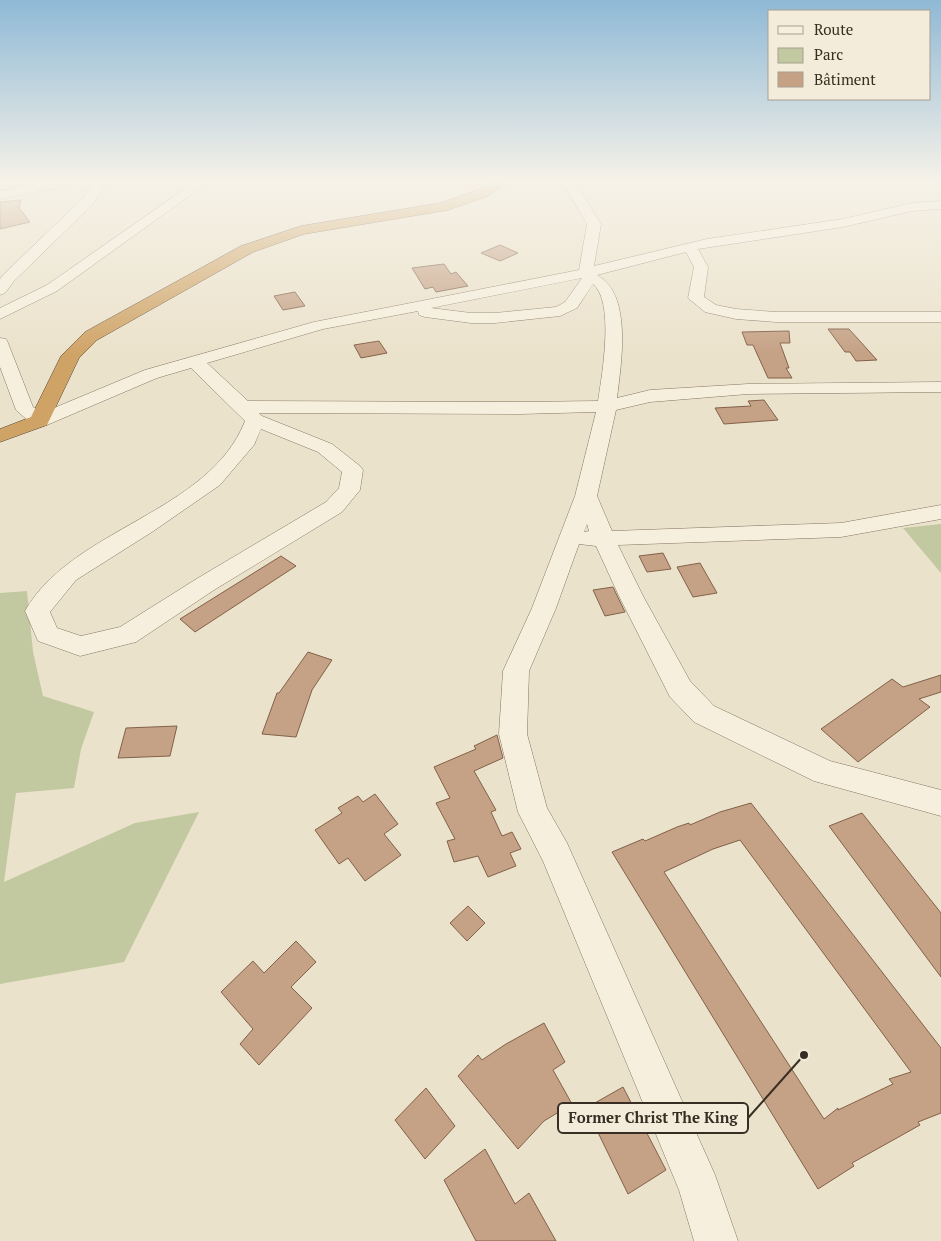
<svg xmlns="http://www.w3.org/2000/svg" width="941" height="1241" font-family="'PT Serif',serif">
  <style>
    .green { fill: #c2c8a0 }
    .building { fill: #c5a185; stroke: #826149; fill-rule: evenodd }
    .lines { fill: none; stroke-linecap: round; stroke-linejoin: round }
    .minor-casing { stroke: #867561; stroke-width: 1 }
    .highway-casing { stroke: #544434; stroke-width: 1 }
    .minor { fill: #f6efde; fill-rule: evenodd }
    .highway { fill: #cfa366; fill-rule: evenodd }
    .leader { fill: none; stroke: #382d23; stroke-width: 2 }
    .callout-dot { fill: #382d23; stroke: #f3ecda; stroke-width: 2 }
    .callout { fill: #f3ecda; stroke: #382d23; stroke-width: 2 }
    .callout-label { font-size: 15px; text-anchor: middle; font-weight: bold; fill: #382d23 }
  </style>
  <rect width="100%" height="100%" fill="#ebe2cb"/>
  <!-- green -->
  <path class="green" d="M 941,524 L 941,573 L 903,528 Z
    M 27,591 L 33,652 L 43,696 L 94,712 L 81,749 L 74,788 L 16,793 L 4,882 L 135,823 L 199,812 L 124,962 L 0,984 L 0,593 Z"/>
  <!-- building -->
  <path class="building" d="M 21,200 L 19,208 L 30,222 L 0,229 L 0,202 Z
    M 500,245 L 518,253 L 500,261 L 481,253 Z
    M 444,264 L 451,274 L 456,272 L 468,286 L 436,292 L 433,287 L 425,289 L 412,268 Z
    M 295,292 L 305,306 L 283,310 L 274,296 Z
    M 828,329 L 849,329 L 877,360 L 856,361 L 850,352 L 845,352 Z
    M 789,331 L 790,343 L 780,343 L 789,368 L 786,368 L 792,378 L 768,378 L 753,345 L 747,345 L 742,332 Z
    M 379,341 L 387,353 L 361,358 L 354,345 Z
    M 764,400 L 778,420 L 724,424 L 715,408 L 751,406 L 748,401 Z
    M 663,553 L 671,569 L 647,572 L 639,556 Z
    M 281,556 L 296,566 L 195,632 L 180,619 Z
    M 700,563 L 717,593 L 693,597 L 677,567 Z
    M 613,587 L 625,612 L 605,616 L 593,590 Z
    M 308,652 L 332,660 L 312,690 L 296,737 L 262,734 L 277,693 L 279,693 Z
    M 941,675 L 941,692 L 919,699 L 930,707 L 858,762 L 821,729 L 892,679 L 903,687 Z
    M 177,726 L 170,756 L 118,758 L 126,728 Z
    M 497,735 L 503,758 L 474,771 L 496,810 L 491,812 L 502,836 L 512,832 L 521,849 L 510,853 L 516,866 L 488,877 L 478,856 L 454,862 L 447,841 L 455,839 L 436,803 L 450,798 L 434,767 L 476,749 L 474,746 Z
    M 375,794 L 398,824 L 384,834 L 401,855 L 365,881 L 348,858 L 339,864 L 315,830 L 342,813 L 338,808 L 358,796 L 363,802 Z
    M 751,803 L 941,1048 L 941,1113 L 918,1122 L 920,1125 L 852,1163 L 854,1166 L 818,1189 L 612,852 L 643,839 L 645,841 L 677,827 L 689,823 L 690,825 L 720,812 ZM 740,840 L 911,1072 L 889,1079 L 893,1084 L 838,1110 L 838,1108 L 824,1119 L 664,872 L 713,849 Z
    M 862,813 L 941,913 L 941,977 L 829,826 Z
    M 468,906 L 485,923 L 467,941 L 450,923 Z
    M 296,941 L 316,962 L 291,987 L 312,1008 L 259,1065 L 240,1044 L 253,1029 L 221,992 L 253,961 L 264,973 Z
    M 544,1023 L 565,1062 L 553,1070 L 572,1104 L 544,1121 L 518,1149 L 458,1076 L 478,1055 L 482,1060 L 506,1044 Z
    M 623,1087 L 666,1170 L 628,1194 L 586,1108 Z
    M 426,1088 L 455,1126 L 425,1159 L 395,1120 Z
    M 485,1149 L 515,1204 L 529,1193 L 556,1241 L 476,1241 L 444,1180 Z"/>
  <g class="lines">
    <defs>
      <path id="minor" d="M 50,181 L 75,181 L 69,185 L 0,199 L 0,191 Z
        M 95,181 L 107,181 L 93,204 L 14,281 L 5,293 L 0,295 L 0,279 L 3,275 L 83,198 Z
        M 196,181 L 210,181 L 57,291 L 0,319 L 0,308 L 47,285 Z
        M 562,181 L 574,181 L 601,224 L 594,266 L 707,239 L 843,219 L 912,203 L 941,201 L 941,209 L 912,211 L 843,227 L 698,249 L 708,267 L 704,297 L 716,305 L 736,309 L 776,312 L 941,312 L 941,322 L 776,322 L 736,319 L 705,312 L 688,298 L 694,267 L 686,252 L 597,275 C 633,294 621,364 617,398 L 650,390 L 748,384 L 941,382 L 941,392 L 748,394 L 650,402 L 616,410 L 597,496 L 612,531 L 841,523 L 941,505 L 941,519 L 841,537 L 618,545 L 643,596 L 690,681 L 714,706 L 830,761 L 941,790 L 941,816 L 814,781 L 694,722 L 670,697 L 619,596 L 596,546 L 579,544 L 556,608 L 529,671 L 527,734 L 547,808 L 567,843 L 715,1175 L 738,1241 L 694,1241 L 679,1190 L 543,861 L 518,812 L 499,734 L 503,671 L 532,608 L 575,496 L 596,412 L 520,414 L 259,413 L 262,416 L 332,444 L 360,466 L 363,470 L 360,490 L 342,512 L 214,590 L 136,642 L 80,656 L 38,641 L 25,611 C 72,528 209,513 245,421 L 191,368 L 157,378 L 47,425 L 40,427 L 33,425 L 16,410 L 0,367 L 0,338 L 6,339 L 8,343 L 33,407 L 42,413 L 145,370 L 314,322 L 579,270 L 587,224 ZM 582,278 L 565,302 L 556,307 L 495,313 L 471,313 L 431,308 ZM 593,284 C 615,301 602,375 598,401 L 520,402 L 248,401 L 207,363 L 323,329 L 418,311 L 419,315 L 425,317 L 471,323 L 495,323 L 560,316 L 577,308 ZM 261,429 L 318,452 L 342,472 L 339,488 L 326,502 L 198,578 L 120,627 L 81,636 L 57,628 L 50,612 L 76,580 L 152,532 L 220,485 L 254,445 ZM 587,524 L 589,531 L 584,532 Z"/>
      <path id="highway" d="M 492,181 L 509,181 L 488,196 L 448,210 L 304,234 L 253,252 L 97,340 L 79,358 L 47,425 L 0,442 L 0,429 L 31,417 L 61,356 L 85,332 L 241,246 L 301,226 L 440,203 L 478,190 Z"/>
    </defs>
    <!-- minor casing -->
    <use href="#minor" class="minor-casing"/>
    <!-- highway casing -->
    <use href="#highway" class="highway-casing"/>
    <!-- minor -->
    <use href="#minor" class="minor"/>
    <!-- highway -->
    <use href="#highway" class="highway"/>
  </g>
  <!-- sky -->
  <linearGradient id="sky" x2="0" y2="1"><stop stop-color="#8fb9d6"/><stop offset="0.51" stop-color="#f6f2e8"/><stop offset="1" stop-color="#f6f2e8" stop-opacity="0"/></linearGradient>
  <rect width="941" height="355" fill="url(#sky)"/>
  <!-- callouts -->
  <path class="leader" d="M804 1055L748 1118"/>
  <circle class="callout-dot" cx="804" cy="1055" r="5"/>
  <rect class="callout" x="558" y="1103" width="190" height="30" rx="5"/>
  <g class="callout-label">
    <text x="653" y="1123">Former Christ The King</text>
  </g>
  <!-- legend -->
  <rect x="768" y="10" width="162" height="90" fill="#f3ecda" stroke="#a8a091"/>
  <rect x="778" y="26" width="25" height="8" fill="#f6efde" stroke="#a8a091"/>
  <text x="814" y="35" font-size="15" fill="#382d23">Route</text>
  <rect x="778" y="48" width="25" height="15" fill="#c2c8a0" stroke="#a8a091"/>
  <text x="814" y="60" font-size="15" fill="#382d23">Parc</text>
  <rect x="778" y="72" width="25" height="15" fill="#c5a185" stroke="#a8a091"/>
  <text x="814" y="85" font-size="15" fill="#382d23">Bâtiment</text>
</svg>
